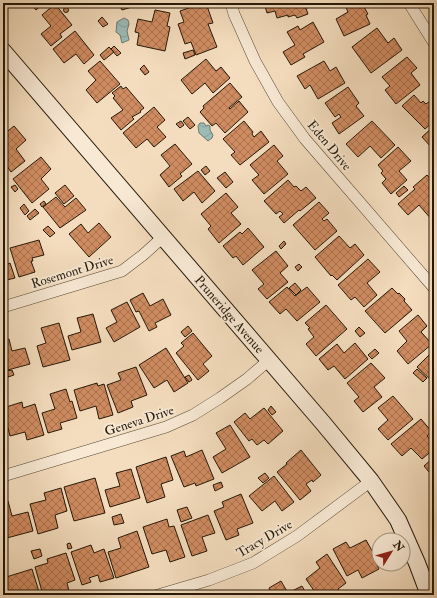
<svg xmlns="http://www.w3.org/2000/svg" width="437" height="598" font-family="'IM FELL Double Pica',serif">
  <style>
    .water { fill: url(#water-waves); stroke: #6c7a71 }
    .building { fill: url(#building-cross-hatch); stroke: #241808 }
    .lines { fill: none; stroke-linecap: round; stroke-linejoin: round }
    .street-casing { stroke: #584936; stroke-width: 12 }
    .secondary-casing { stroke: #241808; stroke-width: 18 }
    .street { stroke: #f8e9d5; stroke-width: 11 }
    .secondary { stroke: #f8e9d5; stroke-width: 16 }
    .labels { text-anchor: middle; stroke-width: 3.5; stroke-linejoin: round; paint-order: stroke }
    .street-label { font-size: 13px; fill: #241808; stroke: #f8e9d5 }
  </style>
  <defs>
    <pattern id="water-waves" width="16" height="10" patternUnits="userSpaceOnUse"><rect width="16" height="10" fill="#9cbbb7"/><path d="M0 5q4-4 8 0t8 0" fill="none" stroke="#86a09c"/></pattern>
    <pattern id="building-cross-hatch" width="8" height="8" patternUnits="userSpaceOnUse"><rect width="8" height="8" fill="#d08c61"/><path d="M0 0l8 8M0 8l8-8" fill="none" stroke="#a9714e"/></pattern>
  </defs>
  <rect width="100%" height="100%" fill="#f4ddbe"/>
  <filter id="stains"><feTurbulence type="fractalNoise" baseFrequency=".005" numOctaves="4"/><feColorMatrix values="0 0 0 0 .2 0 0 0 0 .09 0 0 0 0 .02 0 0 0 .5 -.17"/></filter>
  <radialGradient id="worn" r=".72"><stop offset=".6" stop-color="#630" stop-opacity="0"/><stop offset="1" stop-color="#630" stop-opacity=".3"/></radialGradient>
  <!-- water -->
  <path class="water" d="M 124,18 L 128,20 L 129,24 L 127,31 L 129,40 L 122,43 L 120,35 L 116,32 L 117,22 Z
    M 200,123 L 204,123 L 206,126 L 208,125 L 210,126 L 210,130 L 213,135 L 212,138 L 208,141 L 199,133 L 198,126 Z"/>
  <!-- building -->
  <path class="building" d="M 12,3 L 23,3 L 17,8 Z
    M 30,3 L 44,3 L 36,10 Z
    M 118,3 L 134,3 L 135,6 L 122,10 Z
    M 203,3 L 206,3 L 213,23 L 208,24 L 217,47 L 196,55 L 191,42 L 185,44 L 178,24 L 184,22 L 180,11 Z
    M 264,3 L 304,3 L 308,14 L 297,18 L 295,15 L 288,17 L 288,15 L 277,18 L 275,11 L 267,13 Z
    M 306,3 L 313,3 L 313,6 L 307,8 Z
    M 344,3 L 370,3 L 371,4 L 364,7 L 368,14 L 366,15 L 370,24 L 344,36 L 336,19 L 348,12 Z
    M 55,4 L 72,25 L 60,34 L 62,37 L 51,46 L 41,34 L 51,26 L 42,15 Z
    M63.5 10a2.5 2.5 0 1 1 5 0a2.5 2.5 0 1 1-5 0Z
    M 155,10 L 170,13 L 167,26 L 170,27 L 165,51 L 137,45 L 139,33 L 135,32 L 138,19 L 152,22 Z
    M 102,17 L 108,24 L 103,27 L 98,21 Z
    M 313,22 L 324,42 L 303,54 L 305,57 L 291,65 L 283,52 L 295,45 L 287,32 L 298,26 L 300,30 Z
    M 377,28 L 388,43 L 394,38 L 402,50 L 371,73 L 352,47 Z
    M 75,31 L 94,55 L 84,64 L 76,54 L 64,63 L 53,49 Z
    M 114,46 L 121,53 L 117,56 L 111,49 Z
    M 109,47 L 114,52 L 104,60 L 100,55 Z
    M 193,50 L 195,55 L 185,59 L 183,53 Z
    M 407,57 L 417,68 L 411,73 L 420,85 L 396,104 L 385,90 L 390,86 L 382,77 Z
    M 206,59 L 216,71 L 221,67 L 230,78 L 213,93 L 205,83 L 192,94 L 181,80 Z
    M 100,61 L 120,84 L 97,103 L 86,90 L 96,80 L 88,71 Z
    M 324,61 L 330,71 L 336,67 L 345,83 L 318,99 L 310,85 L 305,89 L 297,76 Z
    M 144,65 L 149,72 L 145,75 L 140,69 Z
    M 230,83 L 242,97 L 229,108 L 230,109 L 239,101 L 248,112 L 225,133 L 216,123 L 212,126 L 200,112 L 204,108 L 203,106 Z
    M 121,86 L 123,89 L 126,87 L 144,108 L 140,111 L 141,112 L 132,117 L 134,119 L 121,130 L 111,118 L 123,110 L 113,98 L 115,96 L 112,93 Z
    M 348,87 L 359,103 L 356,106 L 364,116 L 339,134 L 332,123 L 341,117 L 339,114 L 335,117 L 325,103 Z
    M 414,95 L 421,103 L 423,101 L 426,104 L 434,98 L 434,121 L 425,129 L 402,106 Z
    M 154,107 L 165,120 L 157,127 L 166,137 L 154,147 L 147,139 L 136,148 L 123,133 Z
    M 188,117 L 195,125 L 190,129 L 183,121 Z
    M 181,121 L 184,125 L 180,128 L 176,124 Z
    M 244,121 L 253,132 L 252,134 L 254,137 L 261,131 L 269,142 L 240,165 L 231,155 L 235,152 L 223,139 Z
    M 372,121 L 395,145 L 381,158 L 370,146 L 358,157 L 346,144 Z
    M 14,126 L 26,140 L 16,149 L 25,161 L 11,172 L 4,162 L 3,163 L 3,144 L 6,141 L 3,137 L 3,135 Z
    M 434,126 L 434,146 L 432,148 L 422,137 Z
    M 175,144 L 192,164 L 180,174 L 182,176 L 169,187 L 160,175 L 170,166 L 161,155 Z
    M 274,145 L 283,156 L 277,161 L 288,174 L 264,194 L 252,180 L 259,175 L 250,165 Z
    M 398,147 L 411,161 L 399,171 L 407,180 L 391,194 L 382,183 L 386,179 L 381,173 L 383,171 L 378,165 Z
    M 41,157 L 51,169 L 41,179 L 49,189 L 32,203 L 13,179 Z
    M 206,166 L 210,171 L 205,175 L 201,170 Z
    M 198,171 L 215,191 L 202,203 L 194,192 L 183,201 L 174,189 Z
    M 225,172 L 233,182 L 226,188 L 217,178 Z
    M 427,175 L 434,183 L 434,192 L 433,193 L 434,195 L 434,218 L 432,220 L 419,205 L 408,215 L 398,204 L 415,189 L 413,187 Z
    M 288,180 L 294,187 L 296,186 L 301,191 L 306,187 L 316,198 L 300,211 L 299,210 L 284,223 L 279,217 L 283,214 L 280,211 L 276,214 L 264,201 Z
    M 15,185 L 18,189 L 15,192 L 11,187 Z
    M 65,185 L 74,196 L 64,204 L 55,193 Z
    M 404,186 L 408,190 L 399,197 L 396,193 Z
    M 226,193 L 238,207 L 231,213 L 241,224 L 219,243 L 208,229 L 211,226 L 201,214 Z
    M 56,197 L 65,207 L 76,198 L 86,210 L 60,228 L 43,207 Z
    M 44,201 L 46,204 L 42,207 L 40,204 Z
    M 319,202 L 329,213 L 322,219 L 324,221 L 327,219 L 337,231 L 315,250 L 293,225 Z
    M 24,204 L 29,211 L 25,215 L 20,208 Z
    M 35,209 L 39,213 L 30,220 L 27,216 Z
    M 99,223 L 111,237 L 89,257 L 69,234 L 81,224 L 88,233 Z
    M 434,224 L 434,234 L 429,228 Z
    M 48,226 L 55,233 L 50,237 L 43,230 Z
    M 248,228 L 264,247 L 243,265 L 236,256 L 233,258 L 223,246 L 240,232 L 242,234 Z
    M 339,236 L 350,248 L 355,244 L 364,255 L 337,280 L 332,275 L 331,276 L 315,257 Z
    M 39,240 L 44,255 L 32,258 L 33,261 L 31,261 L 35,272 L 19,277 L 10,248 Z
    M 284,241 L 286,244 L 281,249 L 279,246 Z
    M 3,248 L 8,264 L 10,263 L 15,278 L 3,281 Z
    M 276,251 L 288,266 L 280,273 L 288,282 L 267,299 L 258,289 L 264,284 L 252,270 Z
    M 368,259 L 380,272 L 367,283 L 377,295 L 364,307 L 355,297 L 351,300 L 338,285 Z
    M 299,264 L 302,267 L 298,271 L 295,267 Z
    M 295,283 L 301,290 L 296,295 L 289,288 Z
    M 287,287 L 295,296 L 307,287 L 320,302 L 297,321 L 286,309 L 280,314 L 269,302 Z
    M 392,288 L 398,294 L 399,293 L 405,299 L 404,301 L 412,310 L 385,333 L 365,311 Z
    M 143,293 L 150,306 L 163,299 L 171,315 L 155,323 L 157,327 L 149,331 L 139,311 L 136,312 L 130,300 Z
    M 127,302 L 140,327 L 114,342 L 106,328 L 117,322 L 111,310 Z
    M 326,305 L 347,329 L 316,356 L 306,344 L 314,337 L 308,329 L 310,328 L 305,323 Z
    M 93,314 L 101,342 L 72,350 L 68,336 L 81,332 L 77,318 Z
    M 418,315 L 427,326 L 421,332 L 432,344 L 408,364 L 397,351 L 407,341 L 399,331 Z
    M 59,323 L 70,360 L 43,367 L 37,346 L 46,343 L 41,328 Z
    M 188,326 L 192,331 L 185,337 L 181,332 Z
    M 359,327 L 365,333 L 360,337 L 355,331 Z
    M 193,333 L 212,356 L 203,364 L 209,371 L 198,380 L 176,353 L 184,346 L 181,343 Z
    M 9,339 L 12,351 L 25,348 L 30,364 L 4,371 L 3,366 L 3,341 Z
    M 355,343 L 368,359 L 345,379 L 334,366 L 328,370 L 319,359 L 337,344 L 344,353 Z
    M 166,348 L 188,383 L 174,392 L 167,380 L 154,388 L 139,365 Z
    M 375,349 L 379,353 L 372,359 L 368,355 Z
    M 430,354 L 434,357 L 434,381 L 432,379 L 431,380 L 417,367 Z
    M 371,363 L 385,378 L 374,387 L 382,397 L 363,412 L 354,401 L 359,397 L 347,383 Z
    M 136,367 L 147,395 L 131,401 L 133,407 L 118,413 L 107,385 L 121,380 L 118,373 Z
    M 417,369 L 427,378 L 423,382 L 413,373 Z
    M 12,370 L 14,375 L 8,377 L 7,371 Z
    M 189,375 L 192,380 L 189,382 L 185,377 Z
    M 97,383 L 98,386 L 104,384 L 113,415 L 99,419 L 96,406 L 80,411 L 74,390 Z
    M 66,389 L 70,402 L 72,401 L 77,418 L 60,423 L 62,429 L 48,433 L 42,413 L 55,409 L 50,394 Z
    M 4,393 L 7,403 L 3,404 L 3,394 Z
    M 393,396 L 413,419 L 388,440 L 378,429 L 388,420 L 378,408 Z
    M 22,402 L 23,408 L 35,404 L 44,435 L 27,440 L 25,432 L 10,436 L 3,408 Z
    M 271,406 L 276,412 L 272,415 L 268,410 Z
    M 264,408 L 283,431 L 268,444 L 264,440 L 257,445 L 252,439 L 249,441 L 234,422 L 245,413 L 250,419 Z
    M 421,419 L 432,432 L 427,436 L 434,444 L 434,449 L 422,459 L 411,448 L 402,456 L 391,444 Z
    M 230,425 L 250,457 L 222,473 L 213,457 L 226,449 L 216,433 Z
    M 202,450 L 214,479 L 196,486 L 195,483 L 184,487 L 171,456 L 184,451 L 186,457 Z
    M 301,450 L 321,475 L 313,482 L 312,480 L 306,484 L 311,491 L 300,500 L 277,472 L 287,464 L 286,463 Z
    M 166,457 L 173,480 L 161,484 L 165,497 L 147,503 L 136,467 Z
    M 434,457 L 434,478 L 424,466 Z
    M 131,469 L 140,498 L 110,507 L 105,490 L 120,486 L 116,473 Z
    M 265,473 L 269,478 L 263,483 L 258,478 Z
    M 274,476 L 294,502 L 282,511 L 275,501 L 262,511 L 249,496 Z
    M 95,478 L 105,513 L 74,521 L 64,487 Z
    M 221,482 L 223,487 L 215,491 L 213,485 Z
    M 61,488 L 67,511 L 55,515 L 58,528 L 38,534 L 30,504 L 46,500 L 44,493 Z
    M 241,494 L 253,523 L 237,529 L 239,535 L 226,540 L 214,511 L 224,507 L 222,502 Z
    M 8,501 L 12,516 L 28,512 L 33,531 L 3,539 L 3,503 Z
    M 187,507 L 192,518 L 181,522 L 177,510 Z
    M 121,514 L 124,523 L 114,525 L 112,517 Z
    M 208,515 L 215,533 L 202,537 L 207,551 L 192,556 L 181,525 Z
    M 167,519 L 169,527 L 174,526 L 185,557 L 170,562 L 166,550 L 152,554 L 143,527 Z
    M 137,531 L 149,567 L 116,578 L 108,552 L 121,548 L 118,538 Z
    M 366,540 L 375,556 L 373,557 L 379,569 L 362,578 L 358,570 L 347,576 L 333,549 L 346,542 L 350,548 Z
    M 70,543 L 72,548 L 68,549 L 67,544 Z
    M 91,545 L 94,553 L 104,549 L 114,578 L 100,582 L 98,575 L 89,578 L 91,582 L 82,585 L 71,552 Z
    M 40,549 L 42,556 L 34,559 L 31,551 Z
    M 66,553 L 75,580 L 67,583 L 69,591 L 55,595 L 43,595 L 35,567 L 48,563 L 47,559 Z
    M 327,554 L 346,583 L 338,589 L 339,591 L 333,595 L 317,595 L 306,579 L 320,568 L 316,562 Z
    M 32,569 L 40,595 L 24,595 L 23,591 L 7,595 L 3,578 Z
    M 281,581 L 288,593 L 302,586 L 307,595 L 272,595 L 269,588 Z"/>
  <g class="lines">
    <defs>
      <path id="street" d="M 231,3 L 234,14 L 255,61 L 278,102 L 305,139 L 434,288
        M 409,3 L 434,43
        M 3,307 L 122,271 L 143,255 L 163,237
        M 3,476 L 166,427 L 193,415 L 220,398 L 247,379 L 269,360
        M 158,595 L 209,580 L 253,563 L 297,536 L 371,481"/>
      <path id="secondary" d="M 3,51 L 323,423 L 371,481 L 398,520 L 417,563 L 429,595"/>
    </defs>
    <!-- street casing -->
    <use href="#street" class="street-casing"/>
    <!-- secondary casing -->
    <use href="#secondary" class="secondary-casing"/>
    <!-- street -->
    <use href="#street" class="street"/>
    <!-- secondary -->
    <use href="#secondary" class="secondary"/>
  </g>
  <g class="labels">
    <!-- street labels -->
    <g class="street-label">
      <text transform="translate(330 145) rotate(50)" y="5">Eden Drive</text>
      <text transform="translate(72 271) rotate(-17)" y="5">Rosemont Drive</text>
      <text transform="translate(230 314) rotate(49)" y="5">Pruneridge Avenue</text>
      <text transform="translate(139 420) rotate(-18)" y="5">Geneva Drive</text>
      <text transform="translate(264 538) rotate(-30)" y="5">Tracy Drive</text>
    </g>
  </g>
  <!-- margin -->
  <rect width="437" height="598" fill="none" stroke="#f4ddbe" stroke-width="16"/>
  <rect x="4" y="4" width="429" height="590" fill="none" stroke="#241808" stroke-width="2"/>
  <rect x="8" y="8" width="421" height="582" fill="none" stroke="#241808"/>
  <!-- north arrow -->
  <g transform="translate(391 552) rotate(53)"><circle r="19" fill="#f8e9d5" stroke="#a39583"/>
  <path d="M0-3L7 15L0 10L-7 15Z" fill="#8f2418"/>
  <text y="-6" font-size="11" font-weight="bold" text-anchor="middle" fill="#241808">N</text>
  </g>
  <rect width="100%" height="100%" filter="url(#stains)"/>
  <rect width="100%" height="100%" fill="url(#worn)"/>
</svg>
